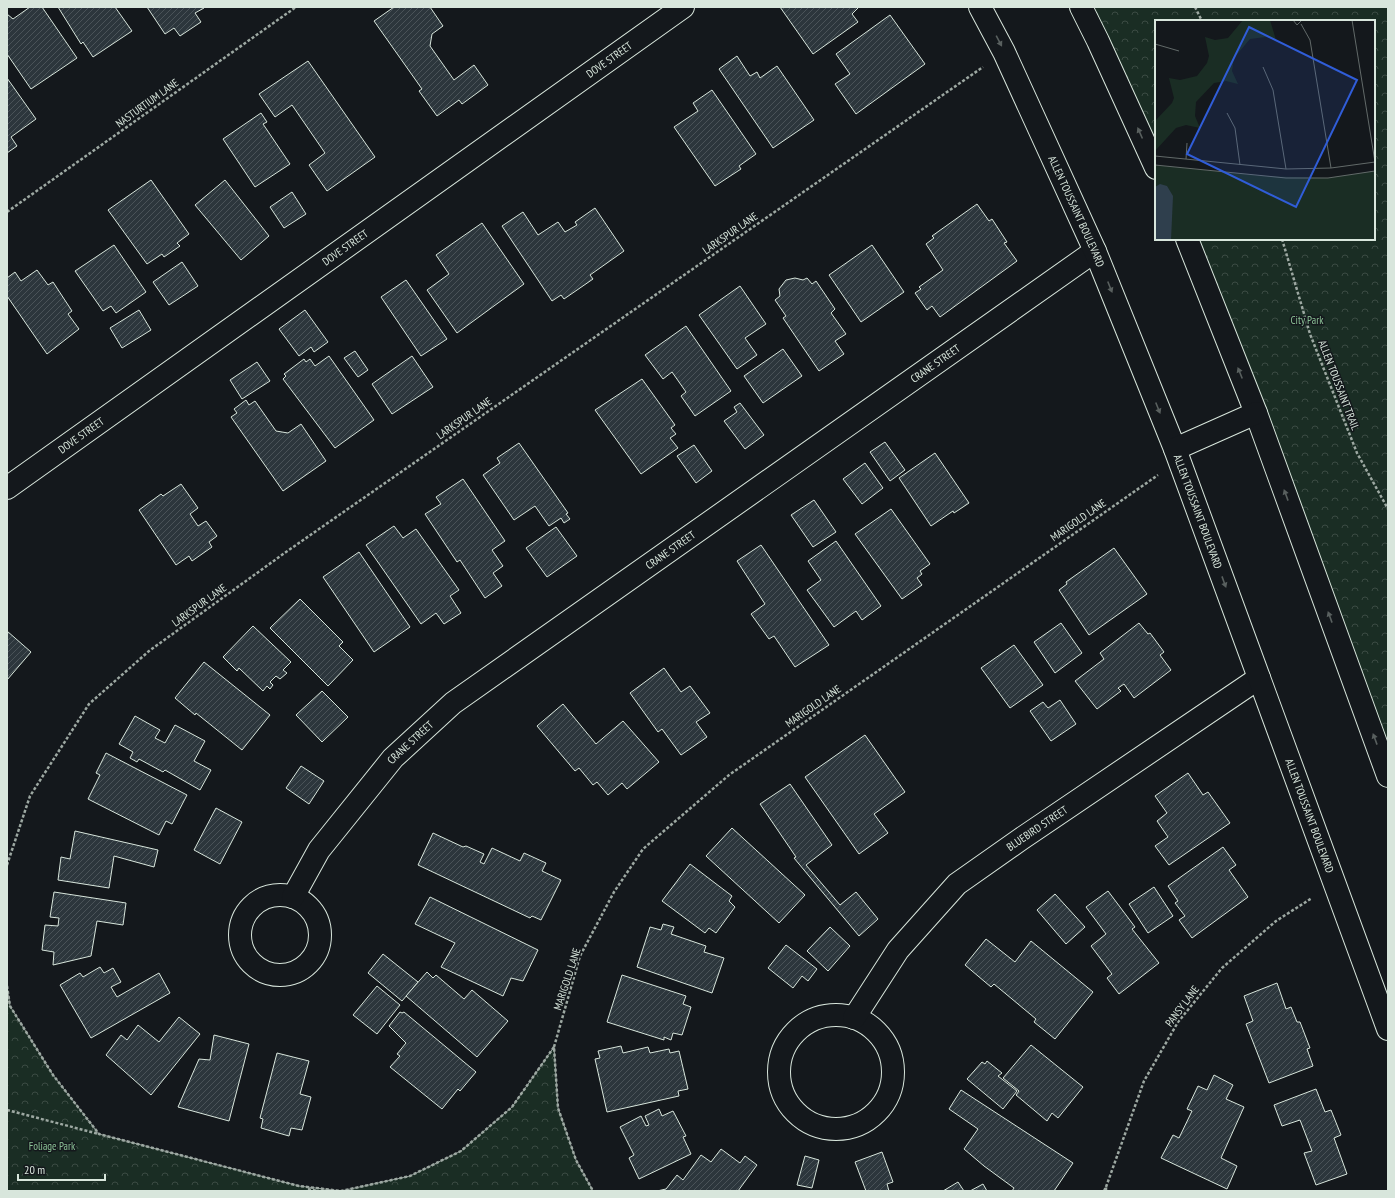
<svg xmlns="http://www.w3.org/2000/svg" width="1395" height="1198" viewBox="0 0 1395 1198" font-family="'PT Sans Narrow',sans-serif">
  <defs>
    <pattern id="forest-crowns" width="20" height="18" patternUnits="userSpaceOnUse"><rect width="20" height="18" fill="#1a2d24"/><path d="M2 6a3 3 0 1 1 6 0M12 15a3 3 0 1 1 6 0" fill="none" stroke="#3b4b43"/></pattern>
    <pattern id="building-hatch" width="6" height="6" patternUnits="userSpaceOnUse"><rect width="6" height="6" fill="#2c363c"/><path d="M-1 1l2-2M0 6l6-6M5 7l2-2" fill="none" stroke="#4a5358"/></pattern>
  </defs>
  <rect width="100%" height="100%" fill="#14181c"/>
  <g fill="url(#forest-crowns)" stroke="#939e99">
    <path d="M1081 7H1388V776L1187 239H1374V21H1156V168Z"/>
    <path d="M7 986 10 1006 53 1075 99 1134 299 1186 341 1191 410 1176 461 1151 512 1107 554 1047 558 1108 576 1160 593 1191H7Z"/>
  </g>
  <g fill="url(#building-hatch)" stroke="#d8e6dc">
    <path d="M30 7H42L77 58 31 89 7 54V14L13 19Z"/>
    <path d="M58 7H115L132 31 93 57 83 42 81 44Z"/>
    <path d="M147 7H203L204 8 195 13 201 22 180 36 174 28 165 34Z"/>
    <path d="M394 7H430L443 26 432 34 430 46 454 80 474 65 488 85 462 104 459 100 437 116 419 91 422 89 374 21Z"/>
    <path d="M780 7H859L852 14 858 22 813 54Z"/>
    <path d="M890 15 925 64 856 114 835 84 850 74 836 54Z"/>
    <path d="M737 56 750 76 757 72 760 78 777 66 814 120 773 148 719 69Z"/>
    <path d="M308 61 375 157 327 191 309 165 325 153 292 105 275 117 259 94Z"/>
    <path d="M7 78 36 119 11 137 17 146 7 153Z"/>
    <path d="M712 90 756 154 739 166 741 169 715 186 674 127 698 111 693 103Z"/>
    <path d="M261 113 267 122 263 124 290 164 255 187 223 139Z"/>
    <path d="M151 180 189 234 177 243 180 246 164 257 162 254 147 264 108 210Z"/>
    <path d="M225 180 269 236 241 260 195 205Z"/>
    <path d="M292 192 306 214 284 228 270 207Z"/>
    <path d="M977 204 989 221 992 219 1007 242 1004 243 1017 261 940 317 932 306 927 310 915 293 921 289 919 287 943 270 926 244 934 238 932 236Z"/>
    <path d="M595 208 624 251 590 275 593 279 564 299 561 295 552 301 502 226 523 212 538 235 558 222 565 232 577 225 575 222Z"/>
    <path d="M482 223 524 284 457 333 427 290 449 274 436 255Z"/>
    <path d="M114 245 146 292 116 313 111 306 103 311 75 271Z"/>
    <path d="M872 245 904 292 861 322 829 275Z"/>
    <path d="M182 262 198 286 169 305 153 282Z"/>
    <path d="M37 270 48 285 53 282 72 311 68 314 79 329 47 354 7 296V278L15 272 21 281Z"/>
    <path d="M795 278 803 280 807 278 812 284 816 281 835 309 831 313 846 334 835 341 844 354 819 371 783 318 786 316 775 300 780 296 779 289 786 280Z"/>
    <path d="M406 280 447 339 421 356 381 297Z"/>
    <path d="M740 286 766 324 745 338 757 355 737 369 699 315Z"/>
    <path d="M139 310 151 330 122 348 110 328Z"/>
    <path d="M305 310 328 342 314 352 311 347 299 356 279 329Z"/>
    <path d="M686 326 731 391 695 416 681 396 686 392 672 372 663 379 645 355Z"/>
    <path d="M783 349 802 376 763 403 744 376Z"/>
    <path d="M355 351 368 370 358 377 344 358Z"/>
    <path d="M329 356 374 420 335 448 283 379 286 376 284 374 304 359 306 362 310 359 315 366Z"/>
    <path d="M412 356 433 387 392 414 372 384Z"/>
    <path d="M257 362 270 381 242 399 230 380Z"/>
    <path d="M642 379 675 425 671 428 676 434 670 438 678 448 641 474 595 410Z"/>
    <path d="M246 400 249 405 255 401 276 431 288 433 301 424 326 461 283 491 231 417 237 413 234 409Z"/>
    <path d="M740 403 764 435 745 449 724 421 737 412 734 407Z"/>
    <path d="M885 442 905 470 890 481 870 452Z"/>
    <path d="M519 443 568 513 566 514 570 519 564 523 561 518 549 526 535 506 514 520 483 475 500 463 497 458Z"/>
    <path d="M694 445 712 471 696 483 677 456Z"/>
    <path d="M935 453 969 503 954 513 953 511 931 526 899 478Z"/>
    <path d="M865 463 883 488 862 504 843 479Z"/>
    <path d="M463 479 505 541 492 550 503 566 493 573 502 586 485 598 460 560 457 562 425 514 441 504 436 497Z"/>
    <path d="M181 484 198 508 190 514 198 526 206 521 217 536 209 542 212 547 192 561 189 556 176 565 139 510 161 494 163 496Z"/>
    <path d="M814 500 836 532 813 547 791 515Z"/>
    <path d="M891 509 930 564 920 571 922 574 917 578 922 585 902 599 855 534Z"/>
    <path d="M394 526 403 538 416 529 459 590 450 596 461 613 444 624 436 613 421 624 366 545Z"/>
    <path d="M556 527 577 556 547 577 526 548Z"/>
    <path d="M836 541 881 606 862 620 856 611 834 627 807 590 821 580 808 561Z"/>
    <path d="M761 545 829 645 795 667 774 636 769 639 751 614 765 604 737 561Z"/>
    <path d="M1114 548 1147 594 1089 635 1059 590 1067 584 1066 582Z"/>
    <path d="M359 552 410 627 374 652 323 577Z"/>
    <path d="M300 599 343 642 339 646 353 660 328 686 270 628Z"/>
    <path d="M1061 623 1082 653 1055 673 1034 642Z"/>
    <path d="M1139 623 1148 634 1150 633 1164 652 1160 655 1171 670 1134 698 1124 684 1118 688 1121 691 1097 709 1075 681 1104 659 1100 653Z"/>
    <path d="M253 626 291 662 283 670 287 673 280 679 276 676 270 682 273 685 270 689 267 686 263 691 239 668 237 671 223 657Z"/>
    <path d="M7 631 31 652 7 680Z"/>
    <path d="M1014 645 1043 685 1010 708 981 668Z"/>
    <path d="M204 662 270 715 242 750 196 713 195 715 175 698Z"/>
    <path d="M664 668 681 692 690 686 710 713 696 722 707 737 681 755 662 729 658 732 630 693Z"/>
    <path d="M322 691 348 717 322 742 296 715Z"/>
    <path d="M1060 700 1076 724 1051 741 1030 711 1043 702 1048 708Z"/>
    <path d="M563 704 596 744 623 721 659 762 627 789 622 783 608 795 597 782 593 785 579 768 575 771 537 726Z"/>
    <path d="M135 716 160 730 155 738 165 743 175 725 205 741 194 761 211 770 200 790 165 770 163 772 139 759 137 762 130 758 133 752 119 744Z"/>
    <path d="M865 735 905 792 874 814 888 833 859 854 805 777Z"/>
    <path d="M106 753 187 795 172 824 166 821 159 835 88 799 100 775 96 773Z"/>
    <path d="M301 766 324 781 309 804 286 788Z"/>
    <path d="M1188 773 1203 795 1208 792 1230 823 1169 865 1155 846 1168 837 1157 821 1167 813 1155 796Z"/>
    <path d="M790 784 832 845 806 865 840 905 856 892 878 919 859 936 794 858 796 857 760 804Z"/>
    <path d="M216 808 242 822 220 864 194 850Z"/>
    <path d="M732 828 805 895 779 923 706 856Z"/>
    <path d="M75 831 158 850 154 867 114 856 109 888 58 880 61 857 70 859Z"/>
    <path d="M433 833 463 847 466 846 484 854 480 862 484 864 492 848 520 861 524 853 546 863 542 871 561 880 541 920 532 916 530 918 418 865Z"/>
    <path d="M1223 847 1236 865 1229 870 1248 897 1192 938 1179 920 1185 916 1175 903 1178 901 1168 886Z"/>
    <path d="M690 864 732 896 729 901 735 907 716 933 709 928 705 933 662 901Z"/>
    <path d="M1154 887 1173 916 1148 933 1129 904Z"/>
    <path d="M1108 891 1135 927 1132 929 1159 963 1119 994 1107 978 1112 974 1091 946 1106 934 1086 907Z"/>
    <path d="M54 892 126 903 123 925 97 921 91 956 53 965 54 952 42 950 45 925 58 926 59 918 50 917Z"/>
    <path d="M1055 894 1085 927 1066 944 1037 910Z"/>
    <path d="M430 897 538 950 523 981 511 978 503 996 441 967 455 943 415 924Z"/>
    <path d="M663 924 674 927 671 934 706 946 704 952 724 958 712 993 637 967 650 927 661 930Z"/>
    <path d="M830 927 850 946 828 971 807 951Z"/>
    <path d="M986 939 1015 962 1031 941 1093 992 1055 1039 1034 1022 1036 1019 994 984 991 987 965 965Z"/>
    <path d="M786 945 817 969 808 981 802 976 793 988 768 968Z"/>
    <path d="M383 954 418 982 402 1001 368 973Z"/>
    <path d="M100 967 104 973 113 968 121 982 111 987 117 997 159 973 170 993 91 1038 60 985 80 973 83 977Z"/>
    <path d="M427 972 433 978 436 975 464 999 472 990 508 1021 477 1057 406 996Z"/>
    <path d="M622 975 686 996 683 1004 691 1007 682 1035 673 1033 671 1040 664 1037V1040L607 1022Z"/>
    <path d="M1277 983 1286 1009 1291 1007 1297 1022H1300L1310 1048 1307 1049 1313 1066 1269 1083 1246 1024 1253 1021 1244 996Z"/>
    <path d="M377 986 400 1005 377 1034 353 1015Z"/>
    <path d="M400 1012 402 1013 404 1012 476 1072 460 1091 458 1089 442 1109 390 1067 400 1056 397 1054 406 1043 389 1026Z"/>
    <path d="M179 1017 200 1034 151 1095 106 1055 121 1035 127 1040 138 1025 159 1042Z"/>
    <path d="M214 1035 249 1044 229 1121 178 1107 199 1059 210 1060Z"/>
    <path d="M1031 1045 1083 1087 1058 1118 1052 1113 1047 1121 1016 1095 1019 1091 1003 1078Z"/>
    <path d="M621 1046 623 1053 648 1047 650 1053 669 1049 670 1053 679 1051 688 1089 678 1091 679 1096 607 1112 595 1059 600 1058 598 1051Z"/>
    <path d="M277 1053 309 1061 300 1094 311 1097 302 1130 291 1128 289 1136 261 1128 263 1119 260 1118Z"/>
    <path d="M987 1061 1002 1073 998 1076 1017 1091 1003 1109 967 1079 982 1062 985 1064Z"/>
    <path d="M1214 1075 1233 1085 1226 1099 1244 1107 1221 1158 1237 1166 1227 1189 1161 1158 1173 1135 1179 1138 1192 1111 1187 1109 1198 1086 1207 1090Z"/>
    <path d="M1316 1089 1325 1112 1331 1110 1341 1135 1334 1138 1347 1174 1316 1185 1304 1153 1312 1151 1300 1120 1282 1126 1274 1105Z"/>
    <path d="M961 1090 1073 1163 1054 1191H1012L1014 1188 984 1166 964 1149 978 1129 949 1109Z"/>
    <path d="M659 1109 662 1116 673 1111 686 1136 683 1137 691 1154 639 1179 629 1158 634 1155 620 1127 641 1116 646 1126 649 1125 645 1116Z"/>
    <path d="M721 1149 740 1163 745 1156 757 1165 738 1191H657L666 1189 677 1175 683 1180 701 1155 711 1162Z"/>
    <path d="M882 1152 893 1182 887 1184 889 1191H866L855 1162Z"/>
    <path d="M805 1156 819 1160 812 1188 797 1185Z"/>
    <path d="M958 1182 964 1191H943Z"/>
    <path d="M983 1184 987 1191H970Z"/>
  </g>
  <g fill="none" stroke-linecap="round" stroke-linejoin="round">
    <defs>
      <g id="minor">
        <path id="s1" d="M7 488 683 7"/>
        <circle cx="280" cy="935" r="40"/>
        <path id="s2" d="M293 897 319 850 393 758 453 703 1095 251"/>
        <circle cx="836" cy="1072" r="57"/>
        <path id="s3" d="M854 1018 898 950 957 884 1021 839 1259 678"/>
      </g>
      <g id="secondary">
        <path id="s4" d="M980 7 1004 52 1095 251 1175 449 1388 1029"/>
        <path d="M1081 7 1098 41 1156 168"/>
        <path d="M1187 239 1256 413 1388 776"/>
        <path d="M1175 449 1256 413"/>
      </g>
    </defs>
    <use href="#minor" stroke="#d8e6dc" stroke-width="24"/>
    <use href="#secondary" stroke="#d8e6dc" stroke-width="24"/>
    <g stroke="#9da8a2" stroke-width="2.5" stroke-dasharray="3 2" stroke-linecap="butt">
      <path d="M1195 7 1202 21"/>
      <path d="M7 212 296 7"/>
      <path d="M1282 239 1310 334 1357 453 1388 509"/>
      <path d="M7 865 30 796 89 704 149 651 286 552 983 67"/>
      <path d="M7 986 10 1006 53 1075 99 1134 299 1186 341 1191 410 1176 461 1151 512 1107 554 1047 558 1108 576 1160 593 1191"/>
      <path d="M554 1047 580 956 614 892 643 849 729 775 1158 475"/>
      <path d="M7 1110 99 1134"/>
      <path d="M1106 1187 1144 1081 1178 1022 1222 968 1276 921 1312 898"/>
      <path d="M308 1189 317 1191"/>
      <path d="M1104 1191 1106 1187V1191"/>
    </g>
    <use href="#minor" stroke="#14181c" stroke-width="22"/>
    <use href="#secondary" stroke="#14181c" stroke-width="22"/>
  </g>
  <defs><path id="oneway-solid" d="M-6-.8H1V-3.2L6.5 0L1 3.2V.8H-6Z"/></defs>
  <g fill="#59605f">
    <use href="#oneway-solid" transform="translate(999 41) rotate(62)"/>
    <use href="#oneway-solid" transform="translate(1140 133) rotate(-114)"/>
    <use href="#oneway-solid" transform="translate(1110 287) rotate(68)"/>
    <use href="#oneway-solid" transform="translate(1240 373) rotate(-112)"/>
    <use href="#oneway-solid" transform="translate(1158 408) rotate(68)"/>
    <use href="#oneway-solid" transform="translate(1286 495) rotate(-110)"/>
    <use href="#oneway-solid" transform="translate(1224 582) rotate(70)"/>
    <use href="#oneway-solid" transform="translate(1330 617) rotate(-110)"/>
    <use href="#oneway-solid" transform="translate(1375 739) rotate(-110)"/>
  </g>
  <g text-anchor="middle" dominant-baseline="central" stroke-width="3" stroke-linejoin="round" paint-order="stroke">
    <g font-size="11" fill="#d8e6dc" stroke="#14181c">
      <text stroke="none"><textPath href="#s1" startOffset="739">DOVE STREET</textPath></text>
      <text transform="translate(147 103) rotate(-36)">NASTURTIUM LANE</text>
      <text stroke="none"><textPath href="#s4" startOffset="226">ALLEN TOUSSAINT BOULEVARD</textPath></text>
      <text transform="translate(730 233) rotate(-35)">LARKSPUR LANE</text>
      <text stroke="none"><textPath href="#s1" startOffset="415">DOVE STREET</textPath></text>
      <text stroke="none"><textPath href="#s2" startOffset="843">CRANE STREET</textPath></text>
      <text transform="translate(1339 385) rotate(69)">ALLEN TOUSSAINT TRAIL</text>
      <text transform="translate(464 418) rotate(-35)">LARKSPUR LANE</text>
      <text stroke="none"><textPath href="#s1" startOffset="91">DOVE STREET</textPath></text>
      <text stroke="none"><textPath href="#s4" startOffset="550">ALLEN TOUSSAINT BOULEVARD</textPath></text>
      <text transform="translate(1078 520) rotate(-35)">MARIGOLD LANE</text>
      <text stroke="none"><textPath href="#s2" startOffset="519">CRANE STREET</textPath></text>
      <text transform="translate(199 605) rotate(-36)">LARKSPUR LANE</text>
      <text transform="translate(813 706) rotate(-35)">MARIGOLD LANE</text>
      <text stroke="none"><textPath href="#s2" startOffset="195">CRANE STREET</textPath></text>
      <text stroke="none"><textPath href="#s4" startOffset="874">ALLEN TOUSSAINT BOULEVARD</textPath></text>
      <text stroke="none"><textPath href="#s3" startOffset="267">BLUEBIRD STREET</textPath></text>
      <text transform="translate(567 979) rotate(-72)">MARIGOLD LANE</text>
      <text transform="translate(1182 1006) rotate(-53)">PANSY LANE</text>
    </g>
    <g font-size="11" fill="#8ac095" stroke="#14181c">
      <text x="1307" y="320">City Park</text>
      <text x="52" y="1146">Foliage Park</text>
    </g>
  </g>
  <g transform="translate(1155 20)">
    <rect width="220" height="220" fill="#14181c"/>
    <path d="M88 0H115L121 20 111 17 95 19 79 38 77 51 83 64 71 61 59 63 41 82 40 96 45 108 31 105 21 108 0 131V101L17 83 19 78 14 58 25 60 42 56 52 43 54 36 50 17 60 20 73 18ZM0 145 108 156 173 158 220 151V220H0Z" fill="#1a2d24"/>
    <path d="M5 164 12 166 18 176 16 220H0V167Z" fill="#2f3f4d"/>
    <path fill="none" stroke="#626a69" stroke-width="1" d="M138 0 142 5 147 0M197 0 220 142M146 4 155 20 176 148M0 24 24 31M108 47 118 70 131 149M72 93 80 108 85 145M0 136 131 149 176 148 220 142M31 139 32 123M0 145 131 158H173L220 151"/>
    <path fill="#305dd8" fill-opacity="0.15" stroke="#305dd8" stroke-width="2" d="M94 7 202 60 141 187 32 134Z"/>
    <rect width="220" height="220" fill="none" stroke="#d8e6dc" stroke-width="2"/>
  </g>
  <rect width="1395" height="1198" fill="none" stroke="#d8e6dc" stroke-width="16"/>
  <path d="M18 1174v6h87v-6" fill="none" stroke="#d8e6dc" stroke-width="2"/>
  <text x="24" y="1174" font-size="12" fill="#d8e6dc" stroke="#14181c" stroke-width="3" paint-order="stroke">20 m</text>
</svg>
